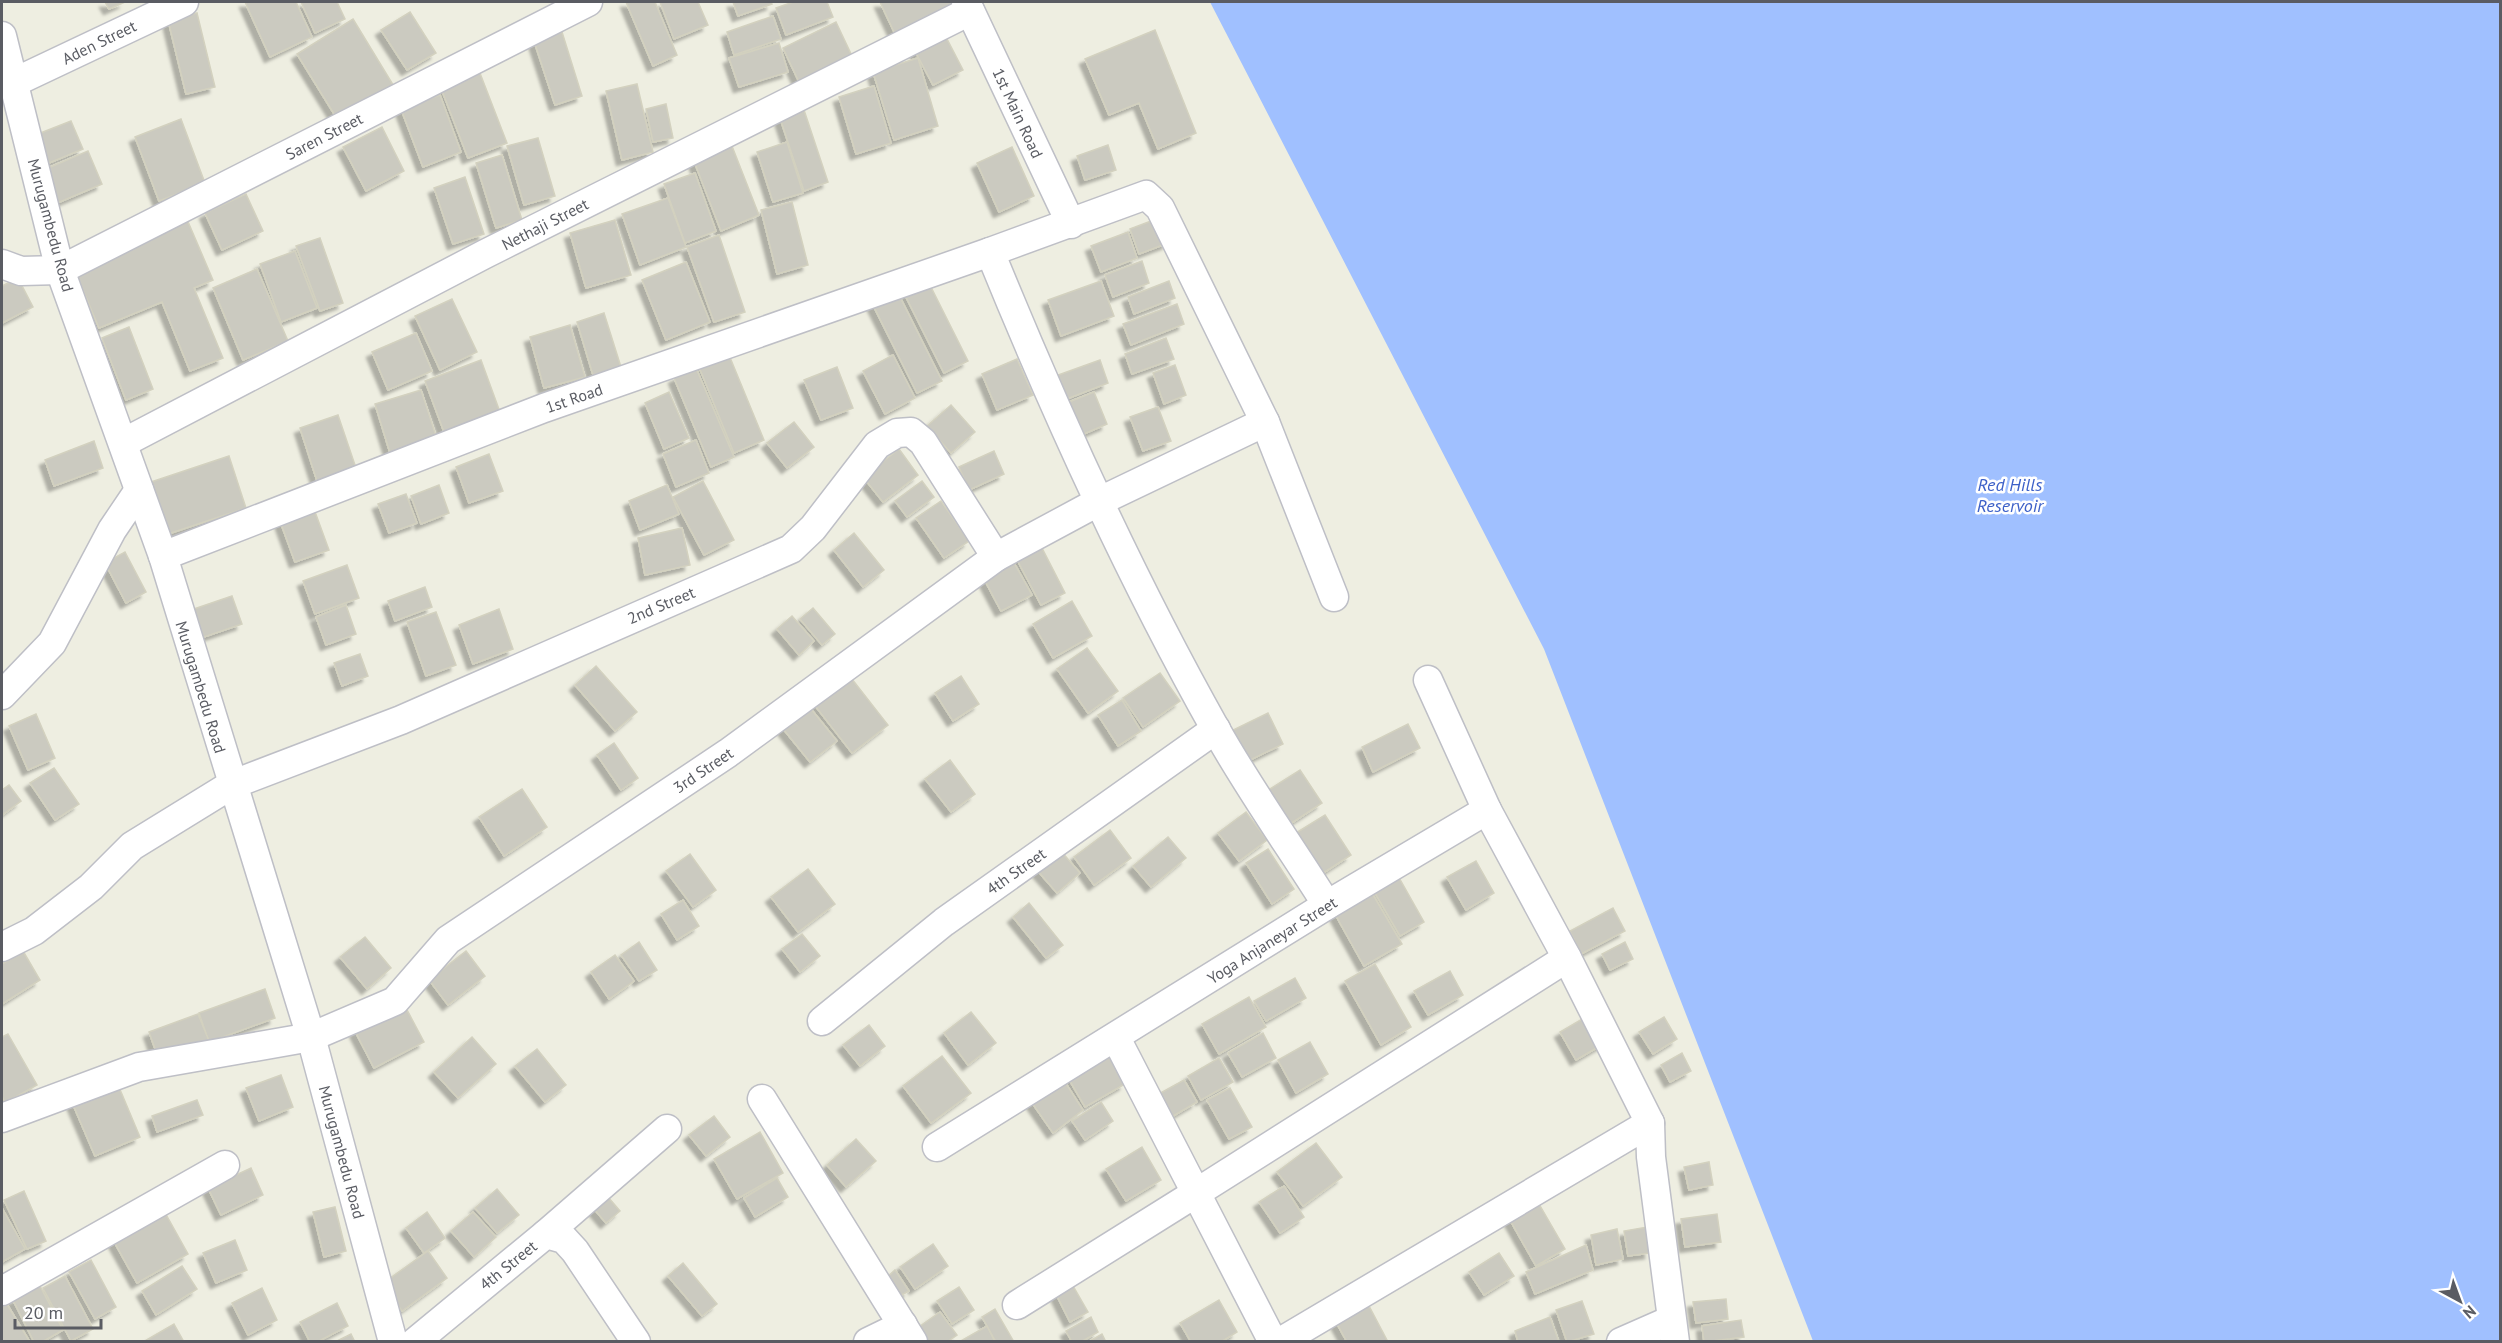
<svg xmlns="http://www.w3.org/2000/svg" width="2502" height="1343" viewBox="0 0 2502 1343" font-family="'PT Sans',sans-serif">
  <defs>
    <filter id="shadow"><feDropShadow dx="-5.5" dy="5.5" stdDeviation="1.5" flood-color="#0004"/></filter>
  </defs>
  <rect width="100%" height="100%" fill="#eeeee1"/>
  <path fill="#a0c0ff" d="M1210 2H2500V1341H1813L1544 649Z"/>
  <g fill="#cbcac0" stroke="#d3d1bf" stroke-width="1.5" filter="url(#shadow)">
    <path d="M105 2H125L109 9Z"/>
    <path d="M245 2H296L312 37 270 57Z"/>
    <path d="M301 2H337L345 19 315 33Z"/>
    <path d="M626 2H655L677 55 653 66Z"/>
    <path d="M660 2H698L708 25 674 39Z"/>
    <path d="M733 2H771L772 4 738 16Z"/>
    <path d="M793 2H827L833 17 786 35 776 8Z"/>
    <path d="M880 2H950L953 7 895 34Z"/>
    <path d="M410 12 436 53 407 70 381 30Z"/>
    <path d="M197 13 215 87 186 94 168 20Z"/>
    <path d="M773 16 781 39 734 55 727 32Z"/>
    <path d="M353 19 395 88 339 122 297 54Z"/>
    <path d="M836 22 852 56 799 82 783 48Z"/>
    <path d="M1155 30 1196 133 1158 149 1139 103 1109 115 1085 59Z"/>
    <path d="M562 32 582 96 555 105 534 41Z"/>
    <path d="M945 35 963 70 933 85 915 51Z"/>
    <path d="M779 43 788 72 739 87 729 58Z"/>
    <path d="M918 58 938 126 894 140 873 72Z"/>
    <path d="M478 68 507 143 468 158 439 83Z"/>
    <path d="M637 84 653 152 622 160 606 91Z"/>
    <path d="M874 86 891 143 856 154 839 97Z"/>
    <path d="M440 95 461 152 423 167 401 109Z"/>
    <path d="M666 104 673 138 653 142 646 109Z"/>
    <path d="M804 110 828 182 804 191 780 118Z"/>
    <path d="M181 119 205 183 159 201 135 137Z"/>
    <path d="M71 121 83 149 49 163 38 134Z"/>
    <path d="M382 127 404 171 366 191 343 147Z"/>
    <path d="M538 138 555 196 524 205 507 146Z"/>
    <path d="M730 141 759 215 721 231 692 156Z"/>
    <path d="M787 142 803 193 773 202 757 152Z"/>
    <path d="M1108 145 1116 170 1085 180 1077 156Z"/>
    <path d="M1012 147 1034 196 999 212 977 163Z"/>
    <path d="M88 151 102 184 55 204 41 171Z"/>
    <path d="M502 155 522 220 496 228 476 163Z"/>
    <path d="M695 173 716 231 685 243 664 184Z"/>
    <path d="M465 177 484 234 453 244 434 188Z"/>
    <path d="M246 194 263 231 222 250 205 213Z"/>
    <path d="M668 198 686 247 640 265 622 214Z"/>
    <path d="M792 202 808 265 777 274 761 210Z"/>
    <path d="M186 217 213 280 194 288 223 358 190 371 162 302 99 328 76 273Z"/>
    <path d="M1159 218 1168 243 1139 254 1130 229Z"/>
    <path d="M615 220 631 275 586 288 570 233Z"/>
    <path d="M1128 232 1137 258 1101 272 1091 246Z"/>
    <path d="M719 235 745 312 714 322 687 247Z"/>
    <path d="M320 238 343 303 320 311 296 246Z"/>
    <path d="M295 251 317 308 281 322 260 264Z"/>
    <path d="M1142 261 1149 283 1113 297 1105 275Z"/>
    <path d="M686 262 710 322 666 340 642 280Z"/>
    <path d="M257 269 288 341 243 360 213 288Z"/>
    <path d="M925 275 968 361 944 373 901 287Z"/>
    <path d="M18 278 33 307 2 323V286Z"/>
    <path d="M1101 281 1114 316 1061 336 1048 300Z"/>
    <path d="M1169 281 1175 298 1134 314 1128 297Z"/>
    <path d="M896 289 942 381 917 393 871 301Z"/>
    <path d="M452 299 477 352 440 370 415 316Z"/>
    <path d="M1177 304 1184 324 1131 345 1123 324Z"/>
    <path d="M604 313 621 367 593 375 577 322Z"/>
    <path d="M570 325 585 377 544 388 530 337Z"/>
    <path d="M129 327 153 389 126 400 102 338Z"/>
    <path d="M416 333 432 371 388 390 372 352Z"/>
    <path d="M1166 338 1174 359 1132 374 1125 354Z"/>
    <path d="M729 355 764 440 734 453 699 367Z"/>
    <path d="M893 355 915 398 885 414 863 371Z"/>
    <path d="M1017 359 1033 395 997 410 982 374Z"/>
    <path d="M481 360 500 412 444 432 425 381Z"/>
    <path d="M1100 360 1108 383 1059 402 1050 378Z"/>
    <path d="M1175 365 1186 395 1164 404 1153 373Z"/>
    <path d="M837 367 853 408 821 420 804 380Z"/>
    <path d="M696 368 734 457 711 467 674 378Z"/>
    <path d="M421 390 437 439 390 453 375 404Z"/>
    <path d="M669 392 689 438 664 449 645 403Z"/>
    <path d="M1094 392 1107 424 1072 439 1059 406Z"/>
    <path d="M951 405 975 432 951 453 927 426Z"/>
    <path d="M1158 407 1171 441 1143 451 1130 417Z"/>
    <path d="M338 415 356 468 317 481 300 428Z"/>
    <path d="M794 422 814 447 787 468 767 443Z"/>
    <path d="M696 440 709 473 676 487 663 454Z"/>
    <path d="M94 441 103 468 54 486 45 460Z"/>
    <path d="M899 449 918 475 883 502 863 477Z"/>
    <path d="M994 451 1004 474 969 490 959 467Z"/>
    <path d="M489 454 503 491 469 503 456 467Z"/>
    <path d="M229 456 246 508 165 535 148 483Z"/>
    <path d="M703 481 734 540 704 555 673 497Z"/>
    <path d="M922 481 934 497 907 517 895 501Z"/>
    <path d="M439 485 449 513 421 524 411 496Z"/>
    <path d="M667 485 679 514 640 530 629 501Z"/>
    <path d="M406 494 417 523 389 533 378 504Z"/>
    <path d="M941 501 969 541 944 558 916 518Z"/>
    <path d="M314 509 329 550 295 562 280 521Z"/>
    <path d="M682 528 690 565 645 575 638 538Z"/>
    <path d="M854 533 884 570 863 587 834 550Z"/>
    <path d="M1040 544 1065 593 1041 605 1015 556Z"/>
    <path d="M125 552 146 592 126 603 105 563Z"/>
    <path d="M1013 561 1032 595 1001 611 983 577Z"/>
    <path d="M347 565 359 598 315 614 303 581Z"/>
    <path d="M425 587 432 607 395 621 388 601Z"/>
    <path d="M232 596 242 624 198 639 188 611Z"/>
    <path d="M1072 601 1092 636 1053 658 1033 624Z"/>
    <path d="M346 605 356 634 326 645 316 617Z"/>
    <path d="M813 608 835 634 822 645 800 619Z"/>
    <path d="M499 609 513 649 473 664 459 625Z"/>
    <path d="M436 612 456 665 426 676 407 622Z"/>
    <path d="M792 616 814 641 799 655 777 629Z"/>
    <path d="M1087 648 1118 691 1088 713 1057 669Z"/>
    <path d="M360 654 368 676 342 686 334 663Z"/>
    <path d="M596 666 637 712 615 731 575 685Z"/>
    <path d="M1160 673 1180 701 1143 727 1123 698Z"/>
    <path d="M848 674 888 725 852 753 812 702Z"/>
    <path d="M961 676 979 704 953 721 935 693Z"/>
    <path d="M1122 700 1141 731 1118 746 1098 715Z"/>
    <path d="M807 704 837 741 810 762 780 725Z"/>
    <path d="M1268 713 1283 744 1244 763 1229 732Z"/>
    <path d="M36 714 55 758 28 770 9 726Z"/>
    <path d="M1408 724 1420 748 1373 772 1362 747Z"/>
    <path d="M614 743 638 778 621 790 597 755Z"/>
    <path d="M950 760 975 794 951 812 925 779Z"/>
    <path d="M54 768 79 804 55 820 30 783Z"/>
    <path d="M1300 770 1322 803 1284 828 1262 794Z"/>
    <path d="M9 785 21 801 2 815V790Z"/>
    <path d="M522 789 547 827 504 856 479 817Z"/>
    <path d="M1246 812 1267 840 1239 861 1218 833Z"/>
    <path d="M1325 815 1351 855 1317 877 1291 836Z"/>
    <path d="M1110 830 1131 858 1094 885 1074 857Z"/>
    <path d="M1168 837 1186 858 1151 887 1133 866Z"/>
    <path d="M1268 849 1294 889 1272 904 1246 863Z"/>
    <path d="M1060 850 1080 873 1057 893 1036 869Z"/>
    <path d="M690 854 716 890 693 907 666 871Z"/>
    <path d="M1476 861 1494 893 1466 910 1447 877Z"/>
    <path d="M808 869 835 904 798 932 771 897Z"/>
    <path d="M1397 874 1424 922 1400 936 1372 888Z"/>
    <path d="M1372 893 1402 944 1364 966 1335 914Z"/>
    <path d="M683 900 699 926 677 940 661 914Z"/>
    <path d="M1029 903 1063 945 1046 958 1013 917Z"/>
    <path d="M1613 908 1625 931 1581 954 1570 931Z"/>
    <path d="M802 934 820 956 800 972 782 949Z"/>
    <path d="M365 937 391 968 367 989 340 957Z"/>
    <path d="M639 942 657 970 639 981 621 955Z"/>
    <path d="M1625 942 1633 959 1610 970 1602 954Z"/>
    <path d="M23 951 40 980 2 1004V964Z"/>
    <path d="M466 951 485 976 448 1005 429 980Z"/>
    <path d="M615 955 634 981 609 999 591 972Z"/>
    <path d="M1375 964 1411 1027 1381 1045 1345 981Z"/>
    <path d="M1450 971 1463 995 1428 1015 1414 991Z"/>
    <path d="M1295 978 1306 998 1266 1021 1254 1001Z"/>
    <path d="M265 989 275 1018 209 1042 199 1013Z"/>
    <path d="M1249 997 1266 1027 1219 1054 1202 1024Z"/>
    <path d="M405 1006 424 1042 374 1068 355 1031Z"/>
    <path d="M971 1012 996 1043 968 1065 944 1033Z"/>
    <path d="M198 1014 209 1041 159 1060 149 1032Z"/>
    <path d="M1589 1015 1605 1043 1576 1060 1560 1032Z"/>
    <path d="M1664 1017 1677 1039 1653 1054 1639 1032Z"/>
    <path d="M869 1025 885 1046 860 1066 843 1045Z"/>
    <path d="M1263 1033 1276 1058 1242 1077 1228 1053Z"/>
    <path d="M8 1034 37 1085 5 1103 2 1096V1037Z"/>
    <path d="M472 1037 496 1064 458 1098 434 1072Z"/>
    <path d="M1310 1042 1328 1074 1296 1093 1278 1060Z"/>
    <path d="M537 1049 566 1085 545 1102 515 1066Z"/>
    <path d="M1108 1053 1125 1084 1085 1107 1067 1076Z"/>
    <path d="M1682 1053 1691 1071 1670 1082 1661 1065Z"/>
    <path d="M942 1056 971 1093 931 1123 903 1086Z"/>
    <path d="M1219 1058 1233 1082 1201 1100 1188 1076Z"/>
    <path d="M281 1075 293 1107 259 1121 246 1088Z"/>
    <path d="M1063 1079 1083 1110 1053 1133 1030 1100Z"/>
    <path d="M116 1080 140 1137 95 1156 71 1100Z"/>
    <path d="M1184 1080 1197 1102 1168 1119 1155 1096Z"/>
    <path d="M1230 1088 1252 1127 1229 1139 1207 1100Z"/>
    <path d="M197 1100 203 1115 157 1132 152 1116Z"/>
    <path d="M1101 1102 1113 1121 1085 1140 1072 1121Z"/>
    <path d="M714 1116 730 1137 706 1156 689 1135Z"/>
    <path d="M760 1132 783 1173 737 1199 714 1159Z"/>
    <path d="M856 1139 876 1161 846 1187 827 1165Z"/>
    <path d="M1316 1143 1342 1177 1303 1206 1277 1172Z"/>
    <path d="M1142 1147 1161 1180 1126 1201 1106 1169Z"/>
    <path d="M1709 1162 1713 1185 1689 1190 1684 1167Z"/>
    <path d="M251 1168 263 1195 221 1215 208 1188Z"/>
    <path d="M777 1178 788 1197 755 1217 744 1198Z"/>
    <path d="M1284 1186 1304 1217 1280 1233 1259 1202Z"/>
    <path d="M497 1189 519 1215 497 1233 475 1208Z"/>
    <path d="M602 1190 620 1211 606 1223 588 1202Z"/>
    <path d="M24 1191 46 1241 27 1249 4 1200Z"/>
    <path d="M1535 1197 1565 1249 1536 1266 1506 1213Z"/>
    <path d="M335 1207 346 1251 324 1257 313 1212Z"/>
    <path d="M2 1208 25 1249 2 1262Z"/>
    <path d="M163 1209 188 1254 137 1283 112 1238Z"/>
    <path d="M427 1212 445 1238 424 1253 406 1228Z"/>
    <path d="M473 1212 496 1237 474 1257 451 1231Z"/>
    <path d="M1717 1214 1721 1242 1685 1247 1681 1219Z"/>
    <path d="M1647 1227 1650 1253 1628 1256 1624 1231Z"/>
    <path d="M1617 1229 1623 1259 1596 1265 1591 1235Z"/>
    <path d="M235 1240 247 1270 216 1283 203 1253Z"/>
    <path d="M933 1244 948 1266 915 1289 900 1267Z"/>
    <path d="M1586 1245 1593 1270 1535 1294 1526 1272Z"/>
    <path d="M428 1251 447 1278 402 1311 382 1284Z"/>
    <path d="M1499 1253 1514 1276 1484 1295 1469 1272Z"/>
    <path d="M91 1260 116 1307 95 1319 69 1272Z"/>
    <path d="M683 1263 717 1304 702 1316 668 1276Z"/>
    <path d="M182 1266 197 1289 156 1315 142 1291Z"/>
    <path d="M895 1270 909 1291 894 1299 883 1281Z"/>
    <path d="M65 1276 93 1329 71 1341 43 1288Z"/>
    <path d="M1072 1284 1088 1312 1070 1322 1055 1292Z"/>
    <path d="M40 1286 63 1330 42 1342H34L13 1300Z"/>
    <path d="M959 1287 974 1310 952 1324 937 1301Z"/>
    <path d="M262 1288 277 1320 248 1335 232 1303Z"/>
    <path d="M1726 1299 1728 1319 1696 1323 1693 1302Z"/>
    <path d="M1219 1300 1237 1332 1221 1342H1191L1180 1323Z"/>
    <path d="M5 1301 30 1342H2V1304Z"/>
    <path d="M1582 1301 1594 1334 1567 1342 1556 1310Z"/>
    <path d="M337 1303 348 1326 317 1342H310L300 1322Z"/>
    <path d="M1368 1304 1388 1342H1347L1336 1322Z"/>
    <path d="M995 1309 1014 1342H996L982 1317Z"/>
    <path d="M940 1312 957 1335 947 1342H924L916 1329Z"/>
    <path d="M1091 1317 1098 1332 1081 1342H1072L1066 1331Z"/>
    <path d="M1550 1317 1559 1342H1518L1515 1331Z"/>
    <path d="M1741 1320 1744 1337 1704 1342 1702 1326Z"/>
    <path d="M174 1324 184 1342H143Z"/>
    <path d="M987 1326 995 1342H959Z"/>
    <path d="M351 1334 355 1342H335Z"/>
    <path d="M1102 1334 1106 1342H1088Z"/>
  </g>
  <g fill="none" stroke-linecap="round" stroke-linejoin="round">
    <defs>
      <g id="minor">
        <path d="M966 2 1071 224"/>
        <path d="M2 36 60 270 163 556 311 1037 393 1342"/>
        <path d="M15 82 184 2"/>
        <path d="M2 264 21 271 60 270 588 2"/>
        <path d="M1265 422 1334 597"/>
        <path d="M123 443 485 254 970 11"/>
        <path d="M163 556 544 408 990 252"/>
        <path d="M2 695 52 643 112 530 139 490"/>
        <path d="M1487 810 1567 958 1650 1123"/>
        <path d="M2 947 34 931 91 887 132 846 231 785 401 720 791 549 813 528 877 445 897 433 911 432 923 442 996 557"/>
        <path d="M822 1021 944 922 1216 729"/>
        <path d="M1116 1038 1196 1193 1567 958"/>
        <path d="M762 1099 913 1342"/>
        <path d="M2 1118 139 1067 311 1037 395 1001 448 940 728 753 996 557 1098 502 1265 422 1160 208 1146 195 990 252C1056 414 1129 575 1215 728 1249 789 1290 846 1327 905"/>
        <path d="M937 1147 1327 905 1487 810 1428 680"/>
        <path d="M546 1234 667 1129"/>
        <path d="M2 1291 225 1165"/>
        <path d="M1017 1305 1196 1193 1273 1342"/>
        <path d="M415 1342 546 1234 564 1239 575 1251 636 1342"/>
        <path d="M868 1342 903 1325"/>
        <path d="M1280 1342 1650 1123 1651 1157 1675 1342"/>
        <path d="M1621 1342 1671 1320"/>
      </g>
    </defs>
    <use href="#minor" stroke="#bebfc6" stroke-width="31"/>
    <use href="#minor" stroke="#fff" stroke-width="28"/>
  </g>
  <g text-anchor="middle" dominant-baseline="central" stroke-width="5" stroke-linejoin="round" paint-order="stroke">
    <g font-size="16" fill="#5a5c63" stroke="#fff">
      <text transform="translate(99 42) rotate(-26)">Aden Street</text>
      <text transform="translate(1018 113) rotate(65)">1st Main Road</text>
      <text transform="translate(324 136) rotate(-27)">Saren Street</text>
      <text transform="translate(545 224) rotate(-27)">Nethaji Street</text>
      <text transform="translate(51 225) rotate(75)">Murugambedu Road</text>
      <text transform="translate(574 398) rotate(-19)">1st Road</text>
      <text transform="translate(661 605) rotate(-23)">2nd Street</text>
      <text transform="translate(201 687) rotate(73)">Murugambedu Road</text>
      <text transform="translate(703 770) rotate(-34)">3rd Street</text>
      <text transform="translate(1016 871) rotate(-35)">4th Street</text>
      <text transform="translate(1272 940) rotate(-32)">Yoga Anjaneyar Street</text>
      <text transform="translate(342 1152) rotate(75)">Murugambedu Road</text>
      <text transform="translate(508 1265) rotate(-39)">4th Street</text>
    </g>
    <g font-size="18" font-style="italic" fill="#3d61c8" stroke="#fff">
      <text x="2010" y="484">Red Hills<tspan x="2010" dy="21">Reservoir</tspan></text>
    </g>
  </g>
  <rect width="2502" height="1343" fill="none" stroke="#5a5c63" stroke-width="6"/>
  <g transform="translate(2460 1301) rotate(139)" stroke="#ffffff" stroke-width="4.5" paint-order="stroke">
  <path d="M0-4.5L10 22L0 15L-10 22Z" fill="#5a5c63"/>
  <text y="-9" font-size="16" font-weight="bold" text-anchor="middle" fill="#5a5c63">N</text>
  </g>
  <path d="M15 1319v9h86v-9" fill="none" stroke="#5a5c63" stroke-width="3"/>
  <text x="24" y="1319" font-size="18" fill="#5a5c63" stroke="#ffffff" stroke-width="4.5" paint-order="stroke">20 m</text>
</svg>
